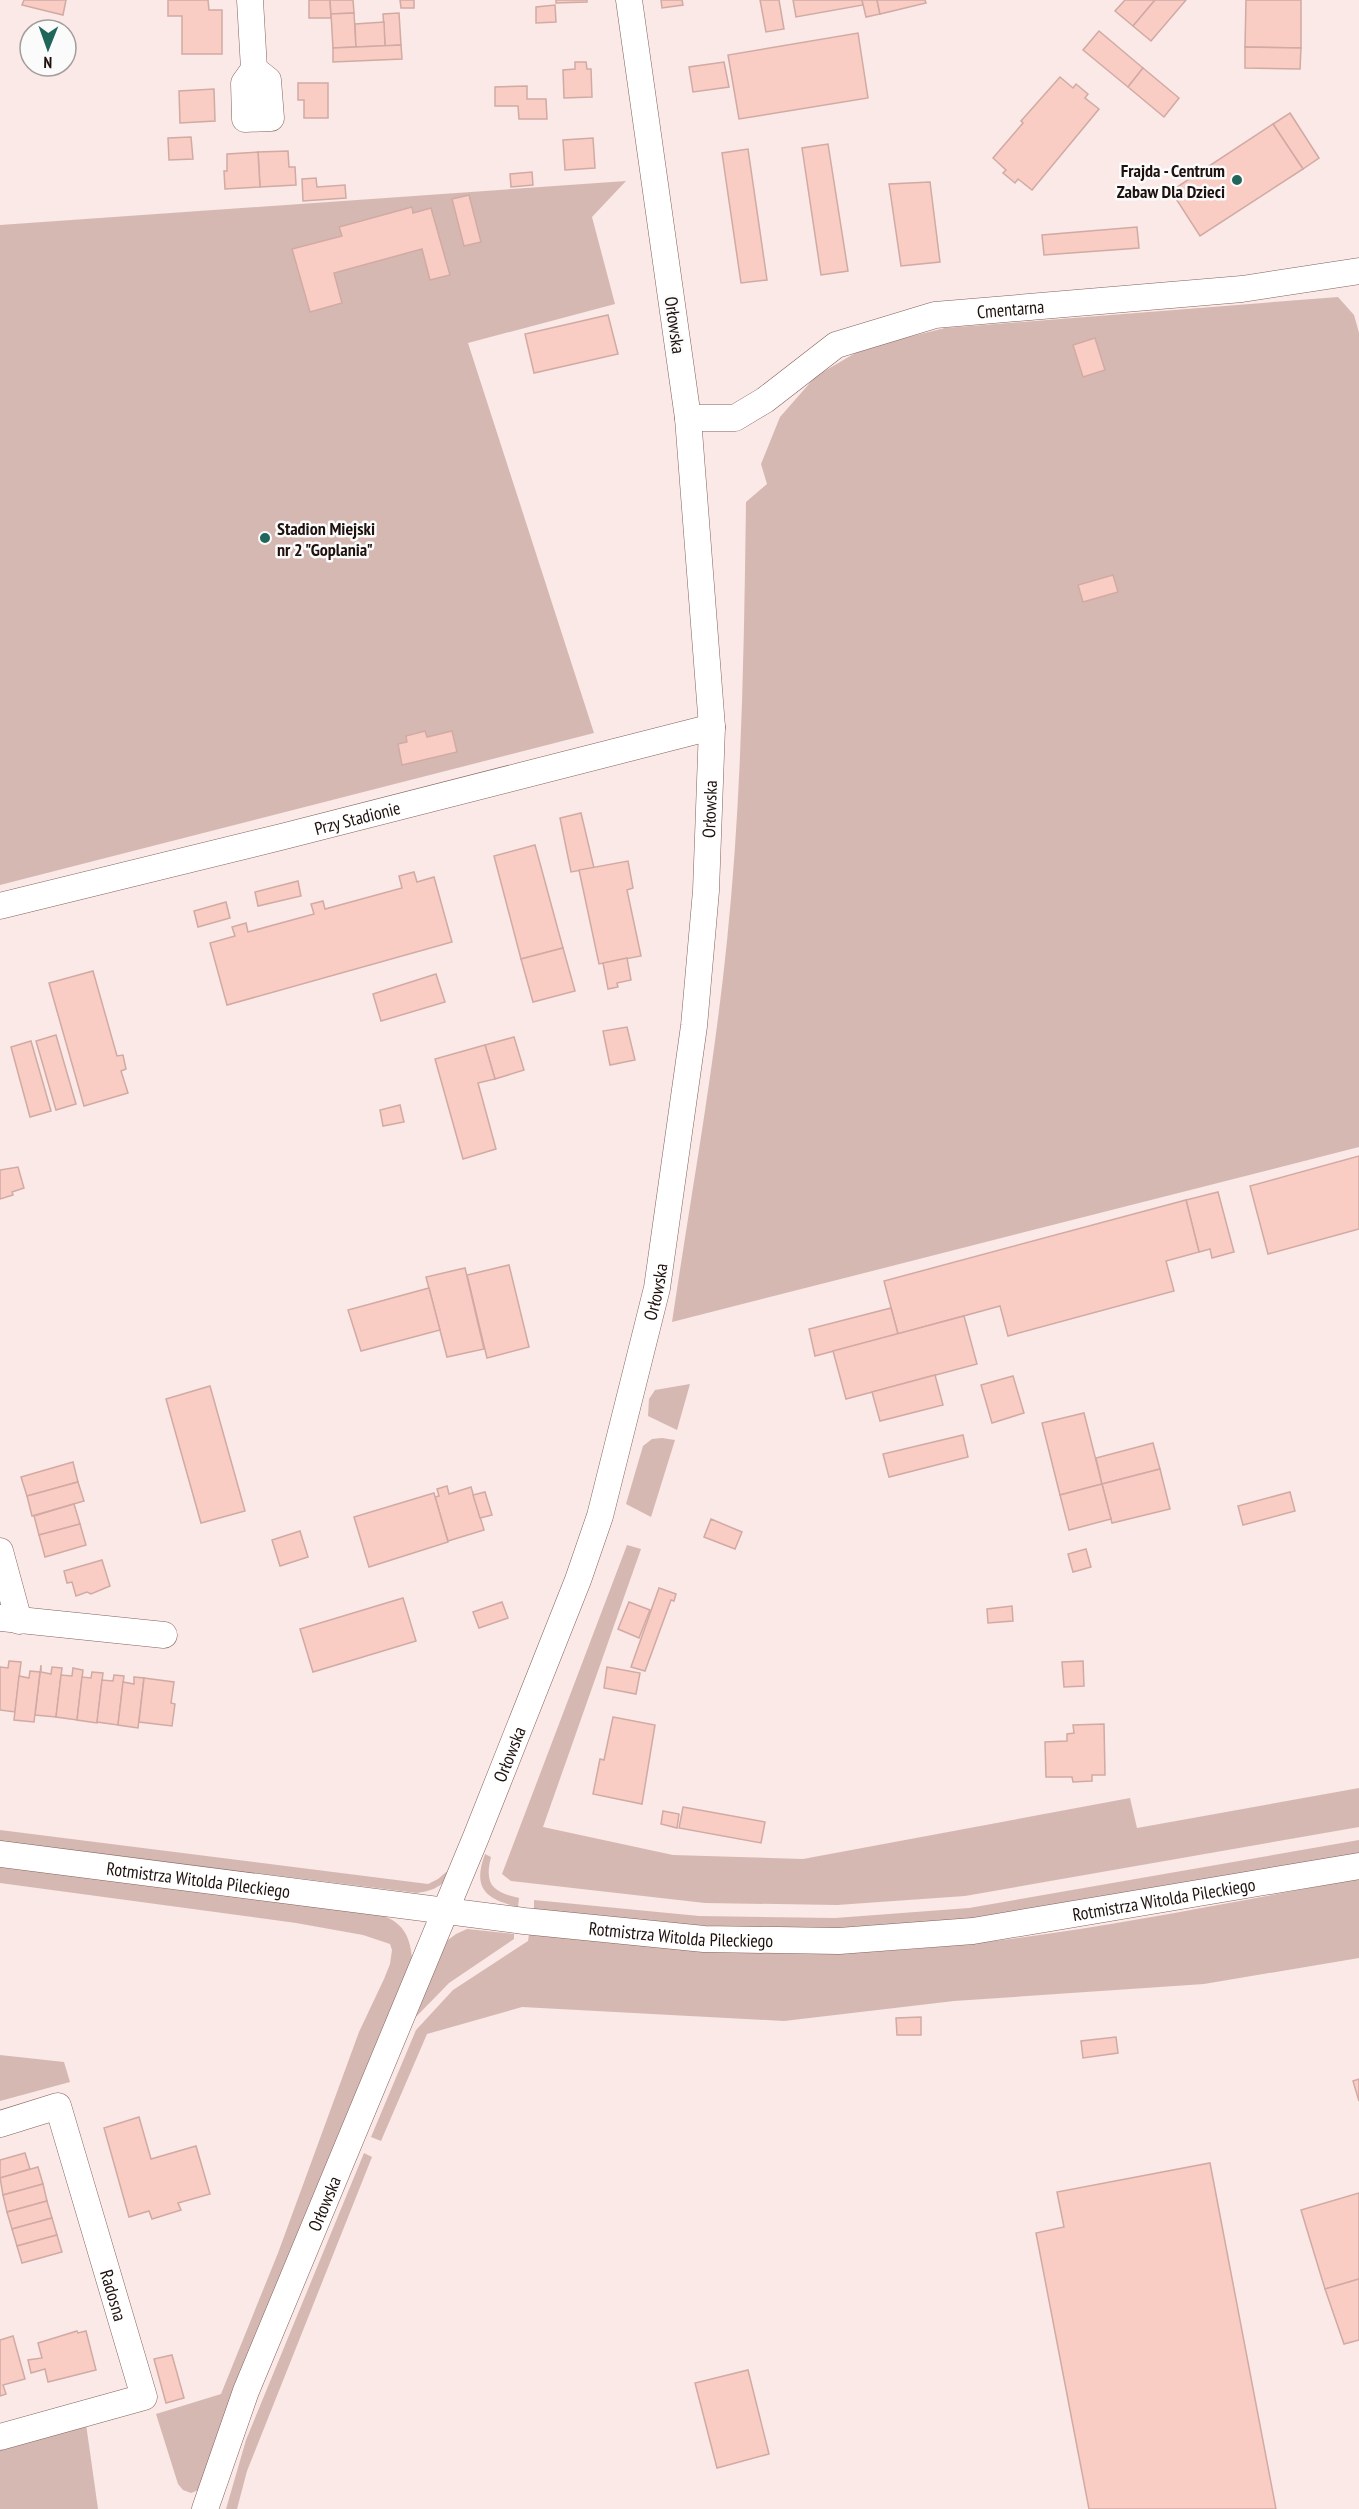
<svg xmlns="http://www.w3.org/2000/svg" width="1359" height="2509" viewBox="0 0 1359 2509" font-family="'PT Sans Narrow',sans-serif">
  <rect width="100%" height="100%" fill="#fae9e6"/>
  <g fill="#d6b8b3">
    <path d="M626 181 592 217 615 304 468 343 594 733 0 885V225Z"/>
    <path d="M1338 297 1354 315 1359 333V1147L672 1322C691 1195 714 1069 727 941 742 795 744 649 746 502L767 484 761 464 780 417 816 376 864 348 945 328Z"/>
    <path d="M690 1384 677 1430 648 1416 649 1399 655 1390Z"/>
    <path d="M662 1438 675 1440 651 1517 626 1504 643 1446 652 1439Z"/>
    <path d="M627 1545 641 1549 543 1827 673 1855 803 1859 1130 1798 1137 1828 1359 1788V1827L965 1896 837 1905 705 1903 511 1881 502 1874Z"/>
    <path d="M0 1830 428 1884 438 1879 452 1867C448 1884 434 1891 417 1893L0 1841Z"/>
    <path d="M1359 1840V1853L972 1920 838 1930 701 1929 534 1910V1900L699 1916 835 1918 969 1908Z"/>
    <path d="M485 1854 491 1857C484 1885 493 1892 519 1898L518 1907C486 1899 472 1889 485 1854Z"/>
    <path d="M0 1867 378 1914C402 1921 410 1935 412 1958L343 2124 201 2489 191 2493 183 2490 178 2484 156 2414 221 2394 278 2253 359 2032 384 1979 390 1964 392 1950 390 1944 363 1935 296 1923 0 1883Z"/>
    <path d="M1359 1879V1958L1204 1984 954 2001 784 2021 522 2007 427 2034 381 2141 371 2137 416 2030 453 1990 528 1941 529 1934C647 1948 764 1958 883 1951 1043 1942 1201 1907 1359 1879Z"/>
    <path d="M467 1929 514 1934V1939L449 1983 410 2023 444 1943 456 1934Z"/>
    <path d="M0 2055 64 2062 70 2082 0 2101Z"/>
    <path d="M364 2153 372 2157 247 2471 237 2509H226L246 2440Z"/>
    <path d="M86 2424 98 2509H0V2450Z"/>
  </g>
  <g fill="#f9ccc4" stroke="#d1aaa4" stroke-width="1.5">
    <path d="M24 0H66L63 15 22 5Z"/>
    <path d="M168 0H208L209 10H222V54H182V16H168Z"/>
    <path d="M309 0H330L331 18H309Z"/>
    <path d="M330 0H353L354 13 331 14Z"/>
    <path d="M400 0H414V8H401Z"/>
    <path d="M556 0H587V2L556 3Z"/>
    <path d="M661 0H682L683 5 662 8Z"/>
    <path d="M760 0H779L784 29 766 32Z"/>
    <path d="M793 0H862L863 5 796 17Z"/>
    <path d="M862 0H877L880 14 866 17Z"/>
    <path d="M877 0H925L926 3 880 14Z"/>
    <path d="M1125 0H1155L1133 26 1115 11Z"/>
    <path d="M1155 0H1186L1151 41 1133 26Z"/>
    <path d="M1246 0H1301V48L1245 47Z"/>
    <path d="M555 5 556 22 536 23V7Z"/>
    <path d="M354 13 356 47 333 48 331 14Z"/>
    <path d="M399 13 401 45 385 46 383 14Z"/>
    <path d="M384 22 385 46 356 47 355 24Z"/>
    <path d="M1099 31 1143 68 1128 87 1083 50Z"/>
    <path d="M858 33 868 98 739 119 728 55Z"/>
    <path d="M401 45 402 59 333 62V48Z"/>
    <path d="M1245 47 1301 48 1300 69 1245 68Z"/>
    <path d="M575 62H586L587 69H591L592 97 564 98 563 70 575 69Z"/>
    <path d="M724 62 729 87 693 92 689 67Z"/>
    <path d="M1143 68 1179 98 1164 117 1128 87Z"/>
    <path d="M1060 77 1073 88 1076 84 1088 94 1085 98 1099 109 1032 190 1018 179 1015 183 1003 173 1006 170 993 158 1023 123 1021 121Z"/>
    <path d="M298 83H328V118H304V100H298Z"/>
    <path d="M527 86V99H546L547 119H519L518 106H495V87Z"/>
    <path d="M214 89 215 121 180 123 179 91Z"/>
    <path d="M1290 113 1319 158 1303 169 1273 124Z"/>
    <path d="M1273 124 1303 169 1200 236 1171 191Z"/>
    <path d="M191 137 193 159 169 160 168 138Z"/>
    <path d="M593 138 595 168 565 170 563 140Z"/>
    <path d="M828 144 848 271 821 275 802 148Z"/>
    <path d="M748 149 767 280 741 283 722 153Z"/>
    <path d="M288 151 289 167H295L296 185 260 187 258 152Z"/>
    <path d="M258 152 260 187 225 189 224 171H227V154Z"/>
    <path d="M532 172 533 185 511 187 510 174Z"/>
    <path d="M316 178 317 187 345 185 346 198 303 201 302 179Z"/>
    <path d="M930 182 940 262 901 266 889 184Z"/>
    <path d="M469 195 481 242 464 246 452 199Z"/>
    <path d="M412 207 413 213 431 208 450 275 430 280 422 249 334 273 342 303 310 312 292 249 342 236 339 227Z"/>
    <path d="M1137 227 1139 248 1044 255 1042 235Z"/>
    <path d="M608 315 618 354 534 373 525 334Z"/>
    <path d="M1095 338 1105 370 1083 377 1073 345Z"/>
    <path d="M1113 575 1118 592 1083 602 1078 585Z"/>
    <path d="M425 731 427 737 452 731 457 752 402 765 398 744 407 742 406 736Z"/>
    <path d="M581 813 594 868 571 872 560 818Z"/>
    <path d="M535 845 563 948 521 959 494 856Z"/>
    <path d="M628 861 633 888 627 890 641 956 599 964 579 870Z"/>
    <path d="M414 872 417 882 434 877 452 942 227 1005 210 943 235 936 232 927 246 923 248 932 314 914 311 904 323 901 325 909 402 888 399 876Z"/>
    <path d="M298 881 301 896 258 906 255 892Z"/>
    <path d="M226 902 230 918 198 927 194 911Z"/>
    <path d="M563 948 575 991 533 1002 521 959Z"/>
    <path d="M627 958 631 980 617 983 618 987 608 989 603 963Z"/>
    <path d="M93 971 117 1056 123 1055 126 1069 121 1071 128 1093 84 1106 49 983Z"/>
    <path d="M436 974 445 1002 381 1021 373 994Z"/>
    <path d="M627 1027 635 1060 610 1065 603 1031Z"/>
    <path d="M56 1035 76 1104 56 1110 36 1041Z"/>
    <path d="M514 1037 524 1070 495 1079 485 1045Z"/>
    <path d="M31 1041 51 1111 30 1117 11 1047Z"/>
    <path d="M485 1045 495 1079 478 1083 496 1149 463 1159 435 1059Z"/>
    <path d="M400 1105 404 1122 383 1126 380 1110Z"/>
    <path d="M1359 1156V1229L1268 1254 1250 1186Z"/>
    <path d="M18 1167 24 1188 12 1192 13 1195 0 1199V1170Z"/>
    <path d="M1218 1192 1234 1252 1212 1258 1210 1249 1199 1252 1186 1200Z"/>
    <path d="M1186 1200 1199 1252 1166 1261 1174 1291 1008 1336 1000 1306 898 1334 884 1281Z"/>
    <path d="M509 1265 529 1347 487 1358 467 1275Z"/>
    <path d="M465 1268 484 1349 447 1357 426 1277Z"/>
    <path d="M429 1288 440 1330 361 1351 348 1310Z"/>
    <path d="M891 1308 898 1334 815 1356 809 1329Z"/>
    <path d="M964 1316 977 1364 846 1399 833 1351Z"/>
    <path d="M935 1375 943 1405 880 1421 872 1392Z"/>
    <path d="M1013 1376 1024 1413 992 1423 981 1385Z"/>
    <path d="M210 1386 245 1511 201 1523 166 1399Z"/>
    <path d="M1084 1413 1102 1484 1060 1495 1042 1423Z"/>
    <path d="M963 1435 968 1457 889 1477 883 1454Z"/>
    <path d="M1153 1443 1160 1469 1102 1484 1096 1458Z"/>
    <path d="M73 1462 78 1482 27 1496 21 1477Z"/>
    <path d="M1160 1469 1170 1509 1112 1523 1102 1484Z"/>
    <path d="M78 1482 84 1501 32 1516 27 1496Z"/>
    <path d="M1102 1484 1111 1519 1069 1530 1060 1495Z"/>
    <path d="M447 1486 449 1494 471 1487 484 1530 448 1541 435 1497 439 1496 437 1489Z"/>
    <path d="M485 1492 492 1515 480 1518 473 1495Z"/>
    <path d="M1290 1492 1295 1511 1243 1525 1238 1506Z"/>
    <path d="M434 1493 448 1542 369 1567 354 1517Z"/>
    <path d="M74 1504 80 1524 39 1535 34 1516Z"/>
    <path d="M711 1519 742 1532 735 1549 704 1537Z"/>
    <path d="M80 1524 86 1545 45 1557 39 1535Z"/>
    <path d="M300 1531 308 1557 280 1566 272 1540Z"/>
    <path d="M1086 1549 1091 1567 1073 1572 1068 1554Z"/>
    <path d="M102 1560 110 1586 91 1594 87 1592 76 1596 72 1582 67 1583 64 1571Z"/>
    <path d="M659 1588 676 1594 674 1601 671 1600 645 1671 631 1667Z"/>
    <path d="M403 1598 416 1641 313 1672 300 1629Z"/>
    <path d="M502 1602 508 1618 479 1628 473 1612Z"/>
    <path d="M629 1602 650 1610 639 1638 618 1629Z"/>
    <path d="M1012 1606 1013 1621 988 1623 987 1609Z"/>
    <path d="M9 1661 21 1662 15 1712 0 1710V1667L8 1668Z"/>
    <path d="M1083 1661 1084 1686 1064 1687 1062 1662Z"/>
    <path d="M41 1665V1672L51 1674 52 1667 62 1668 56 1717 35 1715Z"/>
    <path d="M607 1667 640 1673 636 1694 604 1688Z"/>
    <path d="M73 1668 83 1670 77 1720 56 1717 61 1675 72 1676Z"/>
    <path d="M30 1671 40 1672 34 1722 14 1720 19 1676 29 1678Z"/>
    <path d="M92 1672 103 1673 97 1723 77 1720 82 1677 91 1678Z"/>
    <path d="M114 1675 124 1676 118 1725 97 1722 102 1680 113 1681Z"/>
    <path d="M134 1677 144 1678 138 1728 118 1725 123 1682 134 1684Z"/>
    <path d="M144 1678 174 1682 171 1703 175 1704 172 1726 139 1722Z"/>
    <path d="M613 1717 655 1725 642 1804 593 1794 600 1759 604 1760Z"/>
    <path d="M1104 1724 1105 1775H1092V1781L1073 1782 1072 1777H1046L1045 1742 1067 1741V1734L1074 1733 1073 1725Z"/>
    <path d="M683 1807 765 1822 761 1843 679 1828Z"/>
    <path d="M663 1811 679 1814 677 1828 661 1824Z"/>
    <path d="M921 2017V2035H897L896 2018Z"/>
    <path d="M1116 2037 1118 2053 1083 2058 1081 2041Z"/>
    <path d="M1359 2079V2101L1353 2081Z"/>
    <path d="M139 2117 151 2159 196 2146 210 2194 178 2203 181 2210 152 2219 149 2211 129 2217 104 2128Z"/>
    <path d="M25 2153 30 2169 0 2178V2160Z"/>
    <path d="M1210 2163 1276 2509H1089L1036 2233 1064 2227 1057 2192Z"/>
    <path d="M38 2167 43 2184 3 2195 0 2178Z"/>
    <path d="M43 2184 47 2201 7 2212 3 2195Z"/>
    <path d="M1359 2193V2279L1325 2289 1301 2210Z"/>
    <path d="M47 2201 52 2218 12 2229 7 2212Z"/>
    <path d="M52 2218 57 2235 17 2246 12 2229Z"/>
    <path d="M57 2235 62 2252 22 2263 17 2246Z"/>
    <path d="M1359 2279V2340L1344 2344 1325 2289Z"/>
    <path d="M77 2331 78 2333 86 2331 96 2370 48 2382 45 2369 31 2373 28 2360 42 2358 38 2343Z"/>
    <path d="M13 2336 25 2379 3 2385 6 2394 0 2396V2340Z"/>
    <path d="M172 2355 184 2398 166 2403 154 2359Z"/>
    <path d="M748 2370 769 2454 717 2468 695 2383Z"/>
  </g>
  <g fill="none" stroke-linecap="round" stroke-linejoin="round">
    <defs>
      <g id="minor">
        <path d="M250 0 254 69 244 83 245 119 271 118 268 80 254 69"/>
        <path id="s1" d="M688 418H735L765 400 836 345 935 315 1242 289 1359 271"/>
        <path id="s2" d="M0 906 281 837 712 727"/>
        <path d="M0 1551 19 1621"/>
        <path d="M0 1618 164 1635"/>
        <path id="s3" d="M0 1854 524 1921 704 1939 839 1941 973 1931 1359 1866"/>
        <path id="s4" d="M0 2124 58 2106 144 2397 0 2437"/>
        <path id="s5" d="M205 2509 246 2391 476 1837 578 1580 600 1516 657 1288 694 1026 706 891 712 727 688 418 629 0"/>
      </g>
    </defs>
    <use href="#minor" stroke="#84615c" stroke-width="27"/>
    <use href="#minor" stroke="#fff" stroke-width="26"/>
  </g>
  <g fill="#20665a" stroke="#fbfbfb" stroke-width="2">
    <circle cx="1237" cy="180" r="6"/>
    <circle cx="265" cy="538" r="6"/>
  </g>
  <g text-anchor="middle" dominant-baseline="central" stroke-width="5" stroke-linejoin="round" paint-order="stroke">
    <g font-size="18" font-weight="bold" fill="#1e110e" stroke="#fbfbfb" text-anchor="end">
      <text x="1225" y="170">Frajda - Centrum<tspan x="1225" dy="21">Zabaw Dla Dzieci</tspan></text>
      <text x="277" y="528" text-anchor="start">Stadion Miejski<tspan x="277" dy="21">nr 2 "Goplania"</tspan></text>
    </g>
    <g font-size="18" fill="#1e110e" stroke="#fbfbfb">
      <text stroke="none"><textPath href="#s1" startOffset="351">Cmentarna</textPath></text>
      <text transform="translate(675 325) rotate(82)">Orłowska</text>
      <text stroke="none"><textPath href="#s5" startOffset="1786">Orłowska</textPath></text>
      <text stroke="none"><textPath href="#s2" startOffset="368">Przy Stadionie</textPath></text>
      <text stroke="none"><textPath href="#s5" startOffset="1300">Orłowska</textPath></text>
      <text stroke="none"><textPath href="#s5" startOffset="814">Orłowska</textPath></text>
      <text stroke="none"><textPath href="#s3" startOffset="200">Rotmistrza Witolda Pileckiego</textPath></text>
      <text stroke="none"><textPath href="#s3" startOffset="1172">Rotmistrza Witolda Pileckiego</textPath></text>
      <text stroke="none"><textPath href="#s3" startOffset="686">Rotmistrza Witolda Pileckiego</textPath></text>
      <text stroke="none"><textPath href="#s5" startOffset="328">Orłowska</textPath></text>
      <text stroke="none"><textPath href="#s4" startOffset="258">Radosna</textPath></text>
    </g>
  </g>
  <g transform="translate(48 48) rotate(181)"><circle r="28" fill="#fbfbfb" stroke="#a39d9c" stroke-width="1.5"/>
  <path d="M0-4.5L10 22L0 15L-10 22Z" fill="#20665a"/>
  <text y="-9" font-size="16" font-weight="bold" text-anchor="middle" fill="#1e110e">N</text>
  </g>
</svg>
